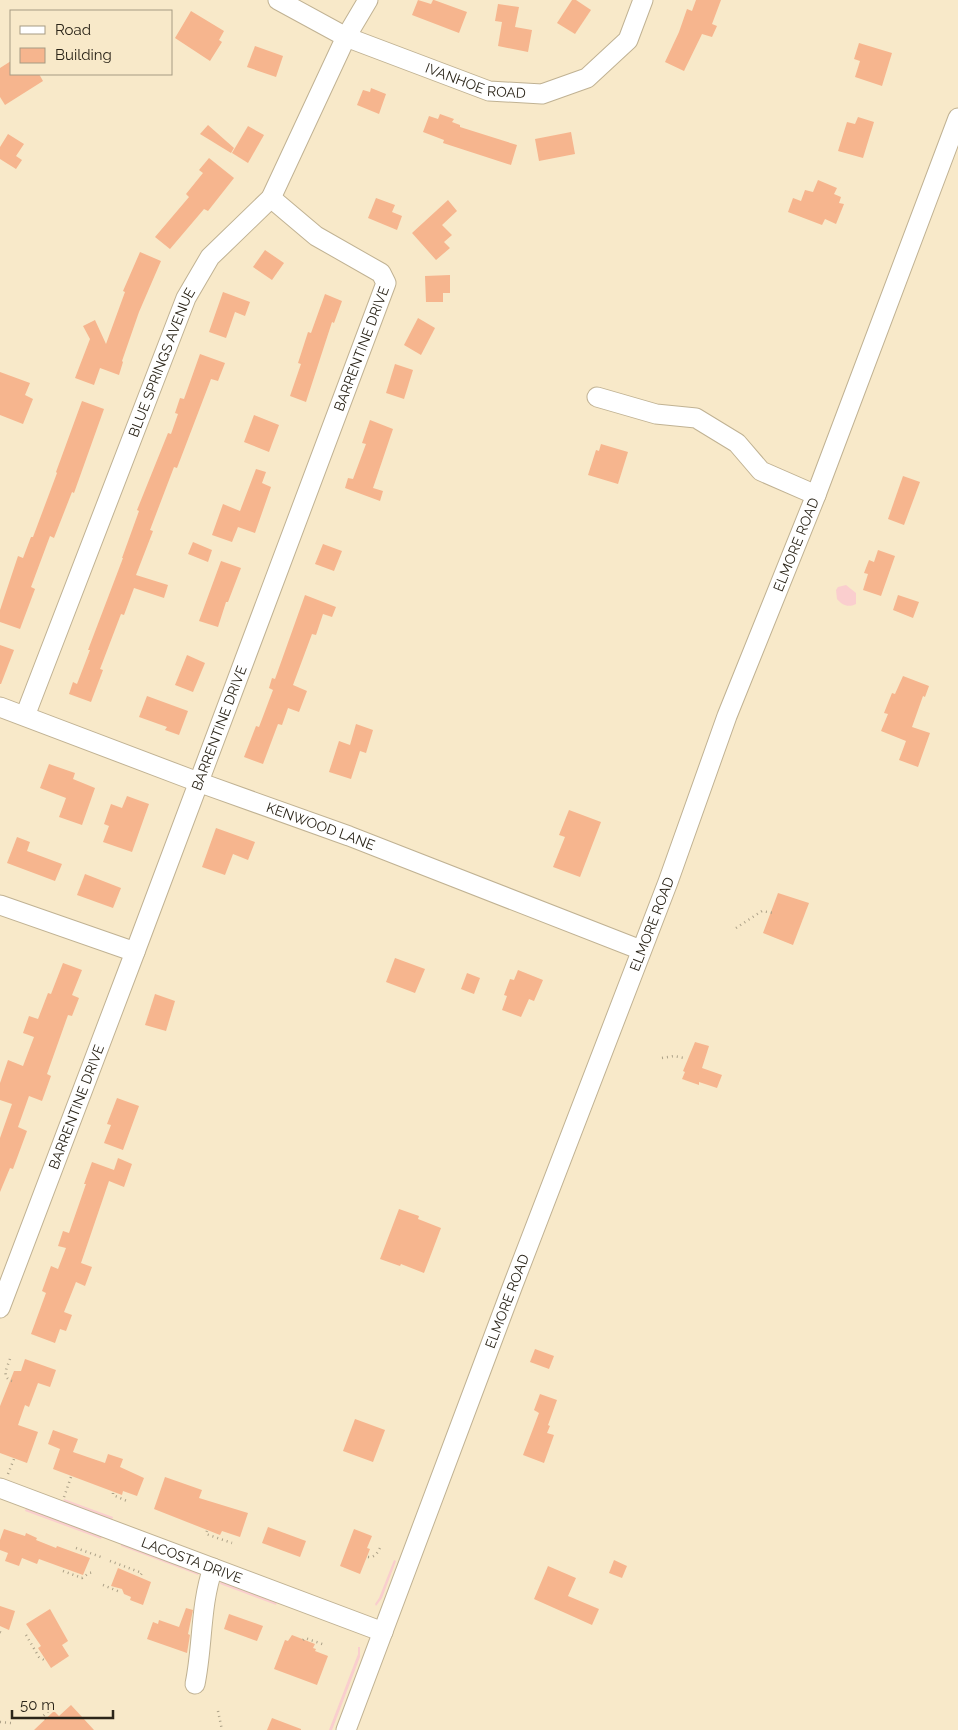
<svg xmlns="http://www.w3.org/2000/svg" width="958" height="1730" viewBox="0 0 958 1730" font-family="Raleway,sans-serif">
  <rect width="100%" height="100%" fill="#f8e9c9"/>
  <g fill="#facece">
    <path d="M846 585 856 593V604C848 608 842 605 837 599L836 590 838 587Z"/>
    <path d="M64 1499 113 1517 112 1520 63 1502Z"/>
    <path d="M26 1508 102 1536 101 1539 25 1511Z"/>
    <path d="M121 1544 199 1573 198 1575 121 1546Z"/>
    <path d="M394 1560 396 1561 382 1598 376 1606 375 1604 379 1598Z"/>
    <path d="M221 1581 277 1602 276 1605 220 1584Z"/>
    <path d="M358 1647H360V1657L332 1730H329L358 1654Z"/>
  </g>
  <g fill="#f6b58e">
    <path d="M418 0 431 4 433 0H434L467 12 459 33 412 15Z"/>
    <path d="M572 0H576L591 10 575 34 557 23Z"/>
    <path d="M696 0H721L712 24 717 26 712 37 702 34 684 71 665 62 679 32 687 9 692 11Z"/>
    <path d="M498 4 519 7 515 27 532 30 528 52 498 46 502 22 495 21Z"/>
    <path d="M191 11 224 31 219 40 222 42 210 61 175 38Z"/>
    <path d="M859 43 892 53 882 86 855 77 860 61 854 59Z"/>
    <path d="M255 46 283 56 276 77 247 67Z"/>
    <path d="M11 61V74H39L43 81 5 105 0 97V68Z"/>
    <path d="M371 88 386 94 379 114 357 105 363 90 370 92Z"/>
    <path d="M440 114 454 119 452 122 460 125V127L517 145 511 165 443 143 444 140 423 132 429 116 438 119Z"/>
    <path d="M858 117 874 122 863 158 838 151 847 122 855 124Z"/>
    <path d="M208 125 234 148 231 153 200 134Z"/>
    <path d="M248 126 264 135 248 163 232 153Z"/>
    <path d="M571 132 575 154 539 161 535 139Z"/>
    <path d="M8 134 24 144 16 156 22 160 16 169 0 159V147Z"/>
    <path d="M209 158 234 178 208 211 204 209 170 249 155 237 189 197 186 194 203 173 199 170Z"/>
    <path d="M818 180 837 188 834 194 841 197 839 203 844 204 836 224 825 219 822 225 788 212 793 198 801 201 805 190 813 192Z"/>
    <path d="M376 198 395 205 392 212 402 216 397 230 368 218Z"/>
    <path d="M448 200 457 211 442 225 452 235 444 242 450 248 436 260 412 233Z"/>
    <path d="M265 250 284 263 272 280 253 267Z"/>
    <path d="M140 252 161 261 139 312 122 361 123 362 119 375 100 368 94 385 75 378 90 339 83 326 95 320 106 344 125 292 123 291Z"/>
    <path d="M450 275V293H443V302H426L425 276Z"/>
    <path d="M223 292 250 302 245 316 235 312 226 338 209 332Z"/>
    <path d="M325 294 342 301 334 323 332 322 306 402 290 396 301 364 298 363 308 332 311 333Z"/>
    <path d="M418 318 435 328 421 355 404 345Z"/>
    <path d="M200 354 225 363 218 381 211 379 177 468 174 467 150 530 153 531 136 575 168 585 164 598 134 588 124 615 121 614 100 669 103 670 91 702 69 694 73 682 77 684 90 650H88L123 558H122L139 511 137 510 168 433 171 434 178 414 175 413 180 398 184 399Z"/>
    <path d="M395 364 413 370 404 399 386 393Z"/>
    <path d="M0 372 30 383 25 395 33 399 23 424 0 415Z"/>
    <path d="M82 401 104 409 74 493 72 492 54 538 50 536 31 587 35 589 20 629 0 622V610L18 556 23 558 31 537H33L57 473 56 472Z"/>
    <path d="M254 415 279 425 269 452 244 442Z"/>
    <path d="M370 420 393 429 373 488 383 491 380 501 345 488 348 478 353 479 366 444 362 443Z"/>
    <path d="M601 444 628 452 618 484 588 475 596 450 599 451Z"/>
    <path d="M256 469 266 472 262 483 271 487 255 533 238 527 232 542 212 535 223 504 240 511Z"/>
    <path d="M903 476 920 482 904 525 888 519Z"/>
    <path d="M193 542 212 550 208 562 188 554Z"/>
    <path d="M323 544 342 551 334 571 315 564Z"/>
    <path d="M878 550 895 556 881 596 863 590 868 574 864 573 869 560 874 562Z"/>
    <path d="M221 561 241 568 228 602H226L218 627 199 621Z"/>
    <path d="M305 595 336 607 332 617 323 614 316 635 312 634 293 685 307 691 299 712 288 708 282 725 278 724 263 764 244 757 256 726 259 727 273 690 269 688 272 678 275 679Z"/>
    <path d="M898 595 919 602 913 618 893 610Z"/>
    <path d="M0 645 14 650 1 684H0Z"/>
    <path d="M187 655 205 663 193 692 175 685Z"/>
    <path d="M903 676 929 686 925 697 923 696 912 727 930 733 918 767 899 760 906 741 881 731 888 714 884 713 892 693 895 694Z"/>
    <path d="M147 696 188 711 179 735 165 730 167 727 139 717Z"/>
    <path d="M356 724 373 730 366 753 360 751 351 779 329 772 339 741 350 745Z"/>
    <path d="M49 764 75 773 73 779 95 788 82 825 59 817 66 798 40 788Z"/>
    <path d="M127 796 149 804 132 852 103 842 109 826 104 824 111 804 122 808Z"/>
    <path d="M569 810 601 822 580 877 553 867 565 837 559 835Z"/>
    <path d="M216 828 255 842 248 860 233 854 225 875 202 867Z"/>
    <path d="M17 837 30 842 27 851 62 864 55 881 7 863Z"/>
    <path d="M85 874 121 888 113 908 77 895Z"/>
    <path d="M778 893 809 903 793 945 763 933Z"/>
    <path d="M395 958 425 969 415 993 386 982Z"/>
    <path d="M63 963 82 970 72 995 79 998 72 1016 68 1015 47 1074 51 1076 42 1101 29 1096 18 1127 27 1131 13 1169 10 1168 0 1192V1138L12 1104 0 1100V1083L8 1060 23 1066 34 1037 23 1033 29 1016 38 1019 48 993 51 994Z"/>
    <path d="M518 970 543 980 534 1001 529 999 521 1017 502 1010 507 996 504 995 510 979 514 980Z"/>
    <path d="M467 973 480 978 474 994 461 989Z"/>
    <path d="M155 994 175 1001 166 1031 145 1025Z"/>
    <path d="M695 1042 709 1046 702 1068 722 1075 717 1088 699 1082V1085L682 1079 685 1072 683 1071Z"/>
    <path d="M117 1098 139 1106 123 1150 104 1143 111 1125 107 1124Z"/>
    <path d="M118 1158 132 1164 124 1187 109 1181 81 1263 92 1267 85 1286 76 1282 64 1312 72 1315 66 1331 60 1329 55 1343 31 1334 46 1293 42 1291 51 1266 58 1269 66 1248 58 1246 63 1231 69 1233 86 1184H84L92 1162 114 1170Z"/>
    <path d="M399 1209 419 1216 418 1219 441 1228 424 1273 401 1264 400 1266 380 1259Z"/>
    <path d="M535 1349 554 1356 549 1369 530 1362Z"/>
    <path d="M25 1359 56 1370 50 1387 38 1383 29 1407 25 1405 18 1425 38 1432 27 1463 0 1453V1406L14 1371H21Z"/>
    <path d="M540 1394 557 1400 548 1425 550 1426 547 1433 554 1435 544 1463 523 1455 539 1413 534 1410Z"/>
    <path d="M355 1419 385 1430 373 1462 343 1451Z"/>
    <path d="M53 1430 78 1439 73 1452 105 1463 108 1454 123 1459 120 1467 144 1478 137 1496 123 1491 122 1495 53 1469 60 1449 48 1444Z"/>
    <path d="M165 1477 202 1490 199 1498 248 1513 240 1537 222 1531 220 1535 154 1509Z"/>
    <path d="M268 1527 306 1541 300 1557 262 1543Z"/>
    <path d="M4 1529 25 1536 26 1533 37 1538 36 1540 56 1548 57 1546 90 1558 83 1575 39 1559 37 1564 22 1558 19 1566 5 1561 8 1553 0 1550V1540Z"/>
    <path d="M354 1529 372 1536 367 1548 370 1549 360 1574 340 1566Z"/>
    <path d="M614 1560 627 1566 622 1578 609 1573Z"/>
    <path d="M548 1566 576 1578 568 1596 599 1609 592 1625 534 1599Z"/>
    <path d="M118 1568 151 1582 143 1605 130 1600 131 1597 124 1594 122 1589 111 1586Z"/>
    <path d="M0 1606 15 1611 9 1630 0 1626Z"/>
    <path d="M186 1608 193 1610 188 1634 190 1635 187 1653 147 1639 153 1622 158 1624 159 1620 179 1627Z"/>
    <path d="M50 1609 68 1641 62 1645 69 1656 51 1668 38 1648 41 1646 26 1624Z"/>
    <path d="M229 1614 263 1626 257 1641 224 1629Z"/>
    <path d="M292 1635 315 1644 313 1648 316 1649 315 1651 328 1656 317 1685 274 1669 285 1640 288 1641Z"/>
    <path d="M71 1705 94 1730H34L54 1711 59 1716Z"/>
    <path d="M272 1718 301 1729V1730H267Z"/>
  </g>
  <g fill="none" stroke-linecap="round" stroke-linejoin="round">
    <defs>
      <g id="minor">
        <path id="s1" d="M278 0 346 37 489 91 542 94 587 78 628 40 643 0"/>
        <path d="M597 397 656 414 696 418 737 443 761 471 816 495"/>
        <path id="s2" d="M0 707 198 782 349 836 641 950"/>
        <path id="s3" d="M25 716 186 298 210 257 271 198 346 37 368 0"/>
        <path d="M0 905 135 952"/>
        <path id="s4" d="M0 1308 135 952 386 283 381 273 316 236 271 198"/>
        <path id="s5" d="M0 1488 383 1632"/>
        <path d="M195 1684C203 1646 200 1605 213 1568"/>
        <path id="s6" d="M346 1730 513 1285 668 882 727 716 816 495 958 118"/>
      </g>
    </defs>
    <use href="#minor" stroke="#c0b293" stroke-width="21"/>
    <g stroke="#aca188" stroke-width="2.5" stroke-dasharray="1 4" stroke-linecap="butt">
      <path d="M736 928 762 911 773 913"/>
      <path d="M662 1058 674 1056 684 1058"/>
      <path d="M10 1359C7 1368 1 1377 12 1381"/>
      <path d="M8 1474 14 1459"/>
      <path d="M113 1493V1495L127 1501"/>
      <path d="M64 1497 71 1477"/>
      <path d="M207 1531 206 1534 232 1543"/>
      <path d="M76 1548 101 1557"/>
      <path d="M368 1557C375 1558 378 1552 381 1546"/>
      <path d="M110 1561 142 1573 140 1576"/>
      <path d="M63 1571 82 1578 89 1573 95 1572"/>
      <path d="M103 1585 120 1592"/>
      <path d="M0 1632 2 1633"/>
      <path d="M26 1635 39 1657 44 1660"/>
      <path d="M303 1640 305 1638 325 1645"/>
      <path d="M218 1711 222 1730"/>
      <path d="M46 1719 43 1716 58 1702"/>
      <path d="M0 1722 11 1723"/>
    </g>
    <use href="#minor" stroke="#fff" stroke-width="19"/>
  </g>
  <g text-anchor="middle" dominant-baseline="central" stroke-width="4.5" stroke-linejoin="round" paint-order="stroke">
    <g font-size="14" fill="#2b2519" stroke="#f8e9c9">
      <text stroke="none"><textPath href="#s1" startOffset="215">IVANHOE ROAD</textPath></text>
      <text stroke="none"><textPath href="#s4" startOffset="1025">BARRENTINE DRIVE</textPath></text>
      <text stroke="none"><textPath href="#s3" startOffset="379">BLUE SPRINGS AVENUE</textPath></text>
      <text stroke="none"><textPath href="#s6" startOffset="1268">ELMORE ROAD</textPath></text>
      <text stroke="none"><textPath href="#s4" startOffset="620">BARRENTINE DRIVE</textPath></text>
      <text stroke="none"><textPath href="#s2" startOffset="342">KENWOOD LANE</textPath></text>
      <text stroke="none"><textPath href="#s6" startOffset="862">ELMORE ROAD</textPath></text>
      <text stroke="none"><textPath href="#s4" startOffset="215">BARRENTINE DRIVE</textPath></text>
      <text stroke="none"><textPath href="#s6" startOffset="458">ELMORE ROAD</textPath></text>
      <text stroke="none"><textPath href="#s5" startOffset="205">LACOSTA DRIVE</textPath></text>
    </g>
  </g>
  <rect x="10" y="10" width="162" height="65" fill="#f8e9c9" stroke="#a69b83"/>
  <rect x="20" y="26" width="25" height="8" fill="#ffffff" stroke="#a69b83"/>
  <text x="55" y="35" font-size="15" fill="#2b2519">Road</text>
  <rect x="20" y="48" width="25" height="15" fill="#f6b58e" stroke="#a69b83"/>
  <text x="55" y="60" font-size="15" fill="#2b2519">Building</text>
  <path d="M12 1710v8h101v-8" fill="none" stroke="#2b2519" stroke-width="2.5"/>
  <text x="20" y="1710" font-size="15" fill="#2b2519" stroke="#f8e9c9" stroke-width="4" paint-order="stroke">50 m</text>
</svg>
